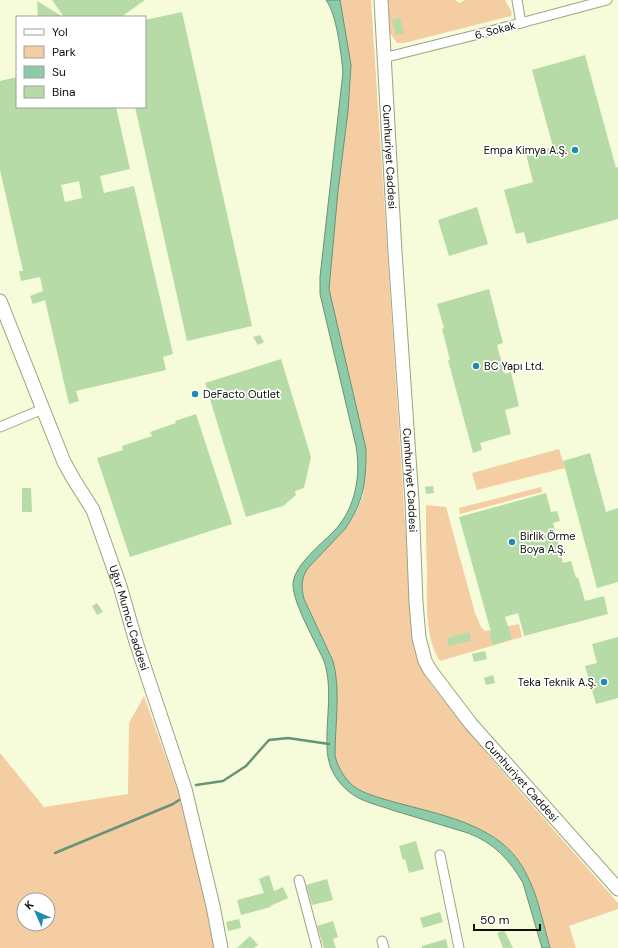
<svg xmlns="http://www.w3.org/2000/svg" width="618" height="948" viewBox="0 0 618 948" font-family="'DM Sans',sans-serif">
  <rect width="100%" height="100%" fill="#f6fbda"/>
  <g fill="#f4cda3" fill-rule="evenodd">
    <path d="M340 0H371L413 645C417 661 423 674 433 687L487 754 618 903V909L569 926 576 948H550C541 916 536 882 514 855 491 827 455 820 422 810 410 807 399 803 387 800 374 796 358 792 349 782 342 774 337 765 335 755 335 724 341 690 333 661L304 599C301 587 301 578 308 568L345 529 357 510 363 496 366 449 329 289 338 191 348 111 351 65Z"/>
    <path d="M388 0H455L459 3 465 0H505L512 13 511 16 507 17 404 43H397L390 33Z"/>
    <path d="M559 449 565 468 477 490 472 473Z"/>
    <path d="M541 487 542 492 460 514 459 508Z"/>
    <path d="M426 505 446 507 475 613 481 627 485 631 519 624 522 637 440 661C424 638 427 597 427 570 426 548 426 527 426 505Z"/>
    <path d="M144 696 180 797 200 877 214 948H0V753L44 807 128 794 129 723ZM24 900H48V924H24Z"/>
  </g>
  <path fill="#8dcba8" stroke="#679377" d="M326 0H340L351 65 348 111 338 191 329 289 366 449C366 483 364 501 345 529L308 568C301 578 301 587 304 599L333 661C341 690 335 724 335 755 337 765 342 774 349 782 358 792 374 796 387 800 428 812 486 821 514 855 536 882 541 916 550 948H542L523 883C509 859 494 843 468 833 443 825 417 818 392 810 378 805 359 801 348 791 334 779 327 764 327 746 326 717 333 689 324 661 316 643 293 603 293 585 293 565 323 543 336 529 356 506 361 475 356 446L320 294V277L324 241 343 72C341 53 337 15 326 0Z"/>
  <g fill="none" stroke-linecap="round" stroke-linejoin="round">
    <g stroke="#679377" stroke-width="2.5">
      <path d="M196 785 223 781 246 766 269 740 288 738 329 744"/>
      <path d="M55 853 173 804 179 800"/>
    </g>
  </g>
  <g fill="#b7dba7" fill-rule="evenodd">
    <path d="M52 0H145L121 17H64Z"/>
    <path d="M37 1 63 17H38Z"/>
    <path d="M182 12 252 326 187 341 135 107H145V20Z"/>
    <path d="M400 18 404 33 396 35 392 20Z"/>
    <path d="M585 55 616 168 618 167V219L527 244 524 232 516 234 504 190 533 182 526 154 553 147 532 70Z"/>
    <path d="M17 77V107H116L130 169 100 176 104 193 134 186 173 354 163 357 166 370 76 391 79 401 69 404 45 300 33 304 30 296 43 291 40 277 21 281 19 271H23L0 170V81ZM79 181 82 198 65 202 61 185Z"/>
    <path d="M477 207 488 244 449 256 438 220Z"/>
    <path d="M489 289 503 343 497 345 505 374 511 372 519 406 505 410 511 434 480 443 482 450 473 453 448 360H450L442 329 444 328 437 304Z"/>
    <path d="M260 335 264 342 258 345 253 337Z"/>
    <path d="M281 359 311 457 304 488 295 491 296 495 283 506 246 517 205 383Z"/>
    <path d="M196 414 232 524 130 557 97 458 123 450 122 446 152 436 150 432 176 423 175 421Z"/>
    <path d="M590 453 606 512 618 508V582L597 588 563 461Z"/>
    <path d="M433 486 434 493 426 494 425 487Z"/>
    <path d="M22 488H31L32 512H22Z"/>
    <path d="M546 493 551 512 557 511 560 521 553 523 563 563 571 561 576 578 578 577 585 601 604 596 608 614 524 636 518 613 505 617 512 639 493 645 489 633 491 632 459 517Z"/>
    <path d="M97 603 103 612 97 615 92 606Z"/>
    <path d="M470 632 471 641 448 646 447 638Z"/>
    <path d="M618 637V698L596 704 585 666 597 663 592 644Z"/>
    <path d="M485 651 487 659 474 662 472 654Z"/>
    <path d="M493 675 495 683 486 685 484 678Z"/>
    <path d="M416 841 424 869 409 873 405 859 403 860 399 846Z"/>
    <path d="M269 875 274 891 283 887 288 898 270 906 271 907 241 915 237 900 264 893 259 879Z"/>
    <path d="M327 879 333 900 312 905 306 885Z"/>
    <path d="M440 912 443 922 423 928 420 918Z"/>
    <path d="M239 919 241 928 228 931 226 922Z"/>
    <path d="M333 921 338 937 333 939 336 948H324L317 926Z"/>
    <path d="M504 930 513 948H503L497 933Z"/>
    <path d="M250 936 258 945 254 948H237Z"/>
    <path d="M446 939 448 948H422V946Z"/>
  </g>
  <g fill="none" stroke-linecap="round" stroke-linejoin="round">
    <defs>
      <g id="street">
        <path d="M517 0 521 23"/>
        <path d="M383 58 483 33 607 0"/>
        <path d="M0 427 43 409"/>
        <path d="M440 855 459 948"/>
        <path d="M299 880 317 948"/>
        <path d="M382 941 384 948"/>
      </g>
      <g id="secondary">
        <path id="s1" d="M381 0 395 252 412 501 416 602 419 638 425 661 430 670 471 724 618 889"/>
        <path id="s2" d="M0 301 64 462 74 480 93 510 120 586 136 642 185 789 213 906 221 948"/>
      </g>
    </defs>
    <use href="#street" stroke="#9ea283" stroke-width="11"/>
    <use href="#secondary" stroke="#9ea283" stroke-width="15"/>
    <use href="#street" stroke="#fff" stroke-width="9"/>
    <use href="#secondary" stroke="#fff" stroke-width="13"/>
  </g>
  <g fill="#1c8db1" stroke="#fff" stroke-width="1.5">
    <circle cx="575" cy="150" r="4"/>
    <circle cx="476" cy="366" r="4"/>
    <circle cx="195" cy="394" r="4"/>
    <circle cx="512" cy="542" r="4"/>
    <circle cx="604" cy="682" r="4"/>
  </g>
  <g text-anchor="middle" dominant-baseline="central" stroke-width="3.5" stroke-linejoin="round" paint-order="stroke">
    <g font-size="11" fill="#0e0f05" stroke="#fff">
      <text transform="translate(495 30) rotate(-15)">6. Sokak</text>
      <text stroke="none"><textPath href="#s1" startOffset="157">Cumhuriyet Caddesi</textPath></text>
      <text stroke="none"><textPath href="#s1" startOffset="481">Cumhuriyet Caddesi</textPath></text>
      <text stroke="none"><textPath href="#s2" startOffset="343">Uğur Mumcu Caddesi</textPath></text>
      <text stroke="none"><textPath href="#s1" startOffset="817">Cumhuriyet Caddesi</textPath></text>
    </g>
    <g font-size="11" fill="#0e0f05" stroke="#fff" text-anchor="start">
      <text x="567" y="150" text-anchor="end">Empa Kimya A.Ş.</text>
      <text x="484" y="366">BC Yapı Ltd.</text>
      <text x="203" y="394">DeFacto Outlet</text>
      <text x="520" y="536">Birlik Örme<tspan x="520" dy="13">Boya A.Ş.</tspan></text>
      <text x="596" y="682" text-anchor="end">Teka Teknik A.Ş.</text>
    </g>
  </g>
  <rect x="16" y="16" width="130" height="92" fill="#ffffff" stroke="#9f9f9b"/>
  <rect x="24" y="29" width="20" height="6" fill="#ffffff" stroke="#9f9f9b"/>
  <text x="52" y="36" font-size="12" fill="#0e0f05">Yol</text>
  <rect x="24" y="46" width="20" height="12" fill="#f4cda3" stroke="#9f9f9b"/>
  <text x="52" y="56" font-size="12" fill="#0e0f05">Park</text>
  <rect x="24" y="66" width="20" height="12" fill="#8dcba8" stroke="#9f9f9b"/>
  <text x="52" y="76" font-size="12" fill="#0e0f05">Su</text>
  <rect x="24" y="86" width="20" height="12" fill="#b7dba7" stroke="#9f9f9b"/>
  <text x="52" y="96" font-size="12" fill="#0e0f05">Bina</text>
  <g transform="translate(36 912) rotate(315)"><circle r="19" fill="#ffffff" stroke="#9f9f9b"/>
  <path d="M0-3L7 15L0 10L-7 15Z" fill="#1c8db1"/>
  <text y="-6" font-size="11" font-weight="bold" text-anchor="middle" fill="#0e0f05">K</text>
  </g>
  <path d="M474 924v6h66v-6" fill="none" stroke="#0e0f05" stroke-width="2"/>
  <text x="480" y="924" font-size="12" fill="#0e0f05" stroke="#ffffff" stroke-width="3" paint-order="stroke">50 m</text>
</svg>
